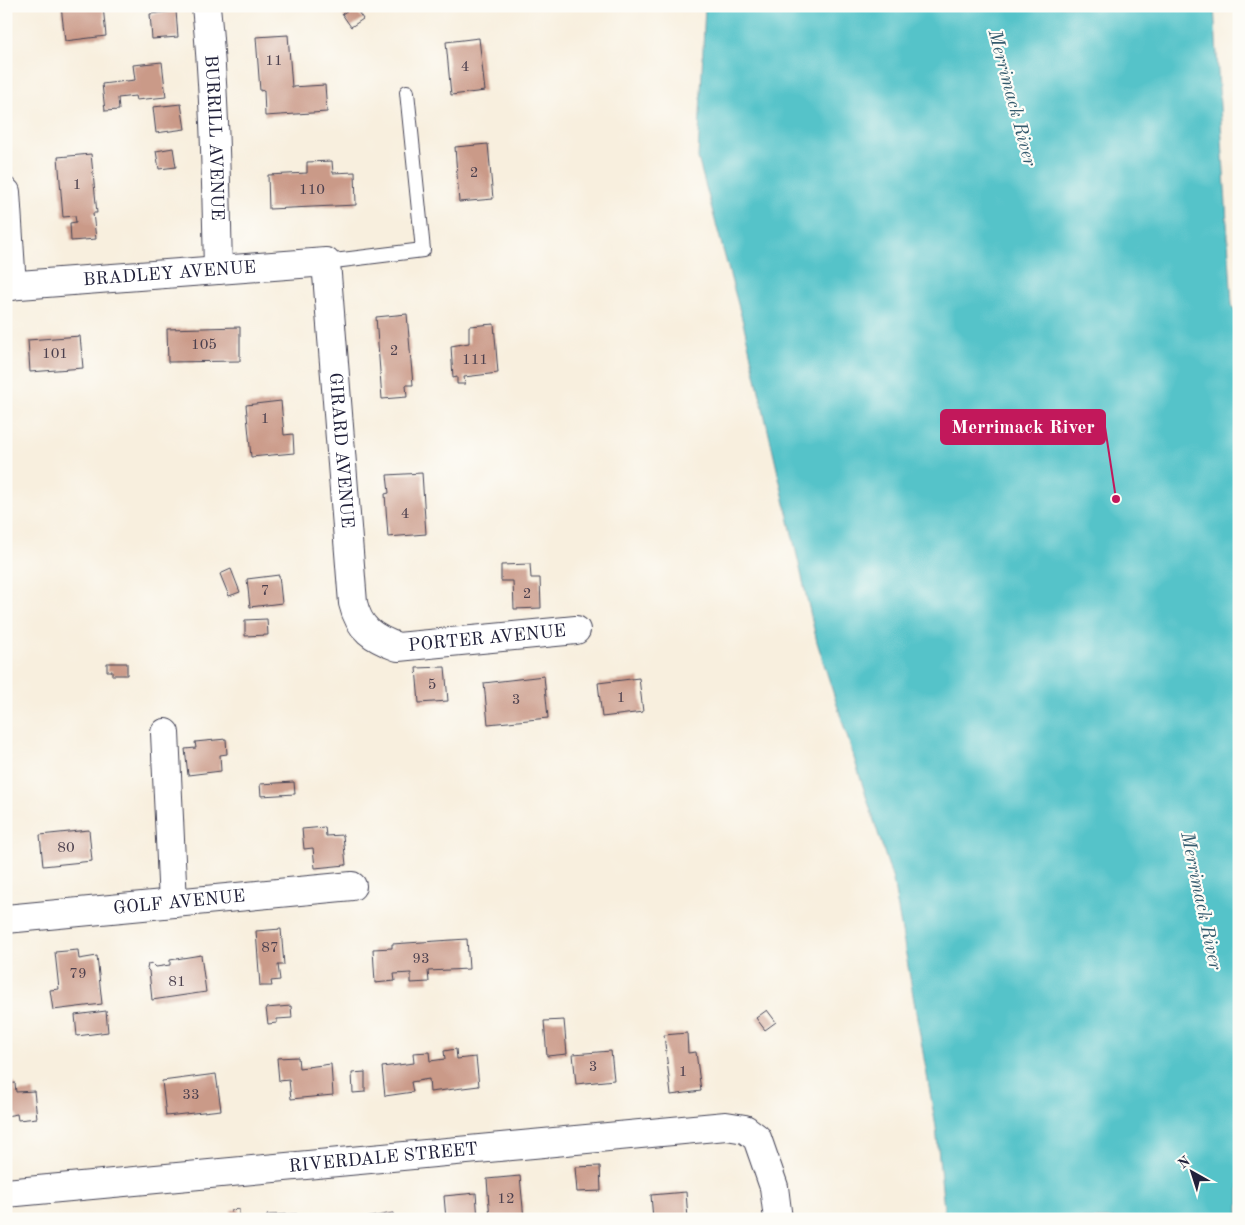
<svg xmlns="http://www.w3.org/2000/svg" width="1245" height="1225" viewBox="0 0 1245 1225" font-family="'Old Standard TT',serif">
  <rect width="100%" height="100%" fill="#fdfcf7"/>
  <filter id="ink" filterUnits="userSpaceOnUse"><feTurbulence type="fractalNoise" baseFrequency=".02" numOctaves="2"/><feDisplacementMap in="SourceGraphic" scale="10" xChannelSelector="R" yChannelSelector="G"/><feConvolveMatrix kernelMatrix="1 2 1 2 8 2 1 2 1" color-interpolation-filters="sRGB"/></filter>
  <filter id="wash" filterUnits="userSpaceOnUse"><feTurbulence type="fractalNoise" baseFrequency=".0096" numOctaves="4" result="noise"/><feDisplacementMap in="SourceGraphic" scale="20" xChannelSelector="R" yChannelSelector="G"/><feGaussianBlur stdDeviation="1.12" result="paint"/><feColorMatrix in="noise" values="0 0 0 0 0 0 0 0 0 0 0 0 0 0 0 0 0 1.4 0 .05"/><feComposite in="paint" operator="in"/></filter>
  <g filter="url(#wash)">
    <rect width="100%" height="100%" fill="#f8efde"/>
    <path fill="#55c3c9" stroke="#3c7282" d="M705 6H1214L1232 305 1239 319V1219H945L936 1127 893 880 817 642 744 326 698 158Z"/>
    <g id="blocks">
      <g fill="#ca9a88">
        <path d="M61 6H103L106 36 65 41Z"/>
        <path d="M354 6 363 19 351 27 342 14Z"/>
        <path d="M176 11 178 37 152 39 150 14Z"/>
        <path d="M288 35 292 87 325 85 327 112 265 116 264 90 260 91 256 37Z"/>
        <path d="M479 38 485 91 451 95 446 42Z"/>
        <path d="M162 62 166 97 136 100 135 96 118 98 119 110 105 111 102 84 135 80 133 65Z"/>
        <path d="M181 104 185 129 156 133 153 107Z"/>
        <path d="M488 144 493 199 459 202 455 147Z"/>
        <path d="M173 148 176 167 159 169 156 151Z"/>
        <path d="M91 154 97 213H93L96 239 71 241 70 223 76 222 75 216 63 217 58 157Z"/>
        <path d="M332 161 333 173 355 172 356 205 269 209 268 175 307 173V162Z"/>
        <path d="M407 314 413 385H406L407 397 382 399 376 317Z"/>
        <path d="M494 324 498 373 464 377 465 384H457V377L453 378 451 346 469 343V326Z"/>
        <path d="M240 327V361L168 362 167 329Z"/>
        <path d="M80 336 83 368 30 372 28 340Z"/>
        <path d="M281 401 284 435 293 434 294 453 251 457 246 405Z"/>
        <path d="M422 473 426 534 388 537 385 494 389 493 387 475Z"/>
        <path d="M530 564 531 578H540L541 608 514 609 513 581H501V565Z"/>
        <path d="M231 569 240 592 229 596 220 574Z"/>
        <path d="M279 575 282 603 250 607 247 579Z"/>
        <path d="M267 619 268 635 245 636V620Z"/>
        <path d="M107 663H127V675H112V671H107Z"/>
        <path d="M445 667 448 701 419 703 416 668Z"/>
        <path d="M544 676 548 718 488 724 484 683Z"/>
        <path d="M639 678 643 712 602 717 598 683Z"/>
        <path d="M226 739 227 754 220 755 221 771 188 775 185 749 196 748 195 742Z"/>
        <path d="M294 782 295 794 261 796 260 784Z"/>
        <path d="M325 827 326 836 343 835 346 865 315 868 313 848 304 849 302 829Z"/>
        <path d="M89 830 92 861 43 866 40 835Z"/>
        <path d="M281 929 284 965H278L280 980 271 981 272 986H260L256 931Z"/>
        <path d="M467 939 469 969 428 971 429 982 411 983V973L394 974 395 981 375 983 373 949 392 948V944Z"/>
        <path d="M78 950 79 959 97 956 102 1004 53 1010 50 990 59 989 55 952Z"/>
        <path d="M201 955 206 992 152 1000 149 971 147 969 148 964 152 963 156 967 170 965V960Z"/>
        <path d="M291 1006 292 1018 277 1019V1023L268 1024 266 1008Z"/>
        <path d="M767 1010 776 1022 765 1030 756 1018Z"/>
        <path d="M106 1011 108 1032 77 1036 75 1015Z"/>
        <path d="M564 1020 567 1054 547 1056 544 1021Z"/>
        <path d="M687 1033 688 1053 696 1052 701 1091 671 1095 664 1035Z"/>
        <path d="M456 1049 457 1059 476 1057 479 1086 430 1092 429 1079 411 1082 413 1092 385 1096 382 1067 414 1063 413 1053 429 1052 430 1061 445 1059 444 1051Z"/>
        <path d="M611 1051 614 1080 576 1084 573 1054Z"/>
        <path d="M298 1057 299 1068 331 1064 333 1095 291 1099 289 1080 279 1081 277 1058Z"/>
        <path d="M365 1072V1092L353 1093 352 1073Z"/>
        <path d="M216 1074 221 1110 166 1116 162 1081Z"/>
        <path d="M15 1083 16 1092 34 1091 37 1118 18 1120 17 1114 6 1116V1084Z"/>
        <path d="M600 1166 601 1191 577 1192 575 1167Z"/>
        <path d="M520 1176 524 1219H490L487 1179Z"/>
        <path d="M686 1192 688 1219H653L651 1195Z"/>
        <path d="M476 1193 478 1219H446L444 1196Z"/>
        <path d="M239 1209V1219H232L231 1210Z"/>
        <path d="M393 1213 394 1219H366L365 1218Z"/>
        <path d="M297 1214V1219H267V1215Z"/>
      </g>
    </g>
  </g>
  <g filter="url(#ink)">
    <use href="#blocks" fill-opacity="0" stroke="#424153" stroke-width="1"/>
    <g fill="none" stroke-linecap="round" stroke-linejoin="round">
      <defs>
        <path id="lane" d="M326 262 423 250 407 92"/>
        <g id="street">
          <path id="s1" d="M206 6C215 94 216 182 218 270"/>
          <path d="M6 192 12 286"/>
          <path id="s2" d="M6 286 326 262 353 603C359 629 373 638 398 647L576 630"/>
          <path d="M165 733 173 903"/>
          <path id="s3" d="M6 919 352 886"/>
          <path id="s4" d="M6 1193 726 1126 745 1129 757 1138 774 1187 778 1219"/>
        </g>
      </defs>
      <use href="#lane" stroke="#424153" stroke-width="16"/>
      <use href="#street" stroke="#424153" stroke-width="30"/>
      <use href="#lane" stroke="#fff" stroke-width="14"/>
      <use href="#street" stroke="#fff" stroke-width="28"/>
    </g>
  </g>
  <g text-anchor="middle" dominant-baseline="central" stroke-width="4.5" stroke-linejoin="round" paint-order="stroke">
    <g font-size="15" fill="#4c404e">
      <text x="274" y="61">11</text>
      <text x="465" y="67">4</text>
      <text x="474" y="173">2</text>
      <text x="77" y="185">1</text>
      <text x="312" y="190">110</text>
      <text x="204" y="345">105</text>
      <text x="394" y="351">2</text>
      <text x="55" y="354">101</text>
      <text x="475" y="360">111</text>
      <text x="265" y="419">1</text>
      <text x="405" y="514">4</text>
      <text x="265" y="591">7</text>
      <text x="527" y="594">2</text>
      <text x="432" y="685">5</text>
      <text x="621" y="698">1</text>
      <text x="516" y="700">3</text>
      <text x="66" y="848">80</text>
      <text x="270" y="948">87</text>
      <text x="421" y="959">93</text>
      <text x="78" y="974">79</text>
      <text x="177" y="982">81</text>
      <text x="593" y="1067">3</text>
      <text x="683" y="1072">1</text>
      <text x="191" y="1095">33</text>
      <text x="506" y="1199">12</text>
    </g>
    <g font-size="18" fill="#22223b" stroke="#fdfcf7">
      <text stroke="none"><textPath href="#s1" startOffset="132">BURRILL AVENUE</textPath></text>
      <text stroke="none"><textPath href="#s2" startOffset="164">BRADLEY AVENUE</textPath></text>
      <text stroke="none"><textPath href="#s2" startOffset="510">GIRARD AVENUE</textPath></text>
      <text stroke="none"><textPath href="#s2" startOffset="819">PORTER AVENUE</textPath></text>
      <text stroke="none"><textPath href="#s3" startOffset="174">GOLF AVENUE</textPath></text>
      <text stroke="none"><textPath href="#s4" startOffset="379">RIVERDALE STREET</textPath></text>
    </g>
    <g font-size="19" font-style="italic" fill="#345a6d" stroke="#fdfcf7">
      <text transform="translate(1011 98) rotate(75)">Merrimack River</text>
      <text transform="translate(1200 901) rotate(78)">Merrimack River</text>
    </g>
  </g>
  <path fill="none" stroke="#c2185b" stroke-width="2" d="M1116 499L1105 427"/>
  <circle fill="#c2185b" stroke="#fdfcf7" stroke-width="2" cx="1116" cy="499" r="5"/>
  <rect fill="#c2185b" stroke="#c2185b" stroke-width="2" x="941" y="410" width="164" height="34" rx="5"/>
  <g font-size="19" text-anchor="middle" font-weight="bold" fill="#fff">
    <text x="1023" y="433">Merrimack River</text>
  </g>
  <rect width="1245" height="1225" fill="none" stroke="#fdfcf7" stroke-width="25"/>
  <g transform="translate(1192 1172) rotate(321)" stroke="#fdfcf7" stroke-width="4" paint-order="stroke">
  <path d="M0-4L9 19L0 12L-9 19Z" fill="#22223b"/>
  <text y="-8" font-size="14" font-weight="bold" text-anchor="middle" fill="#22223b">N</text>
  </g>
</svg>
